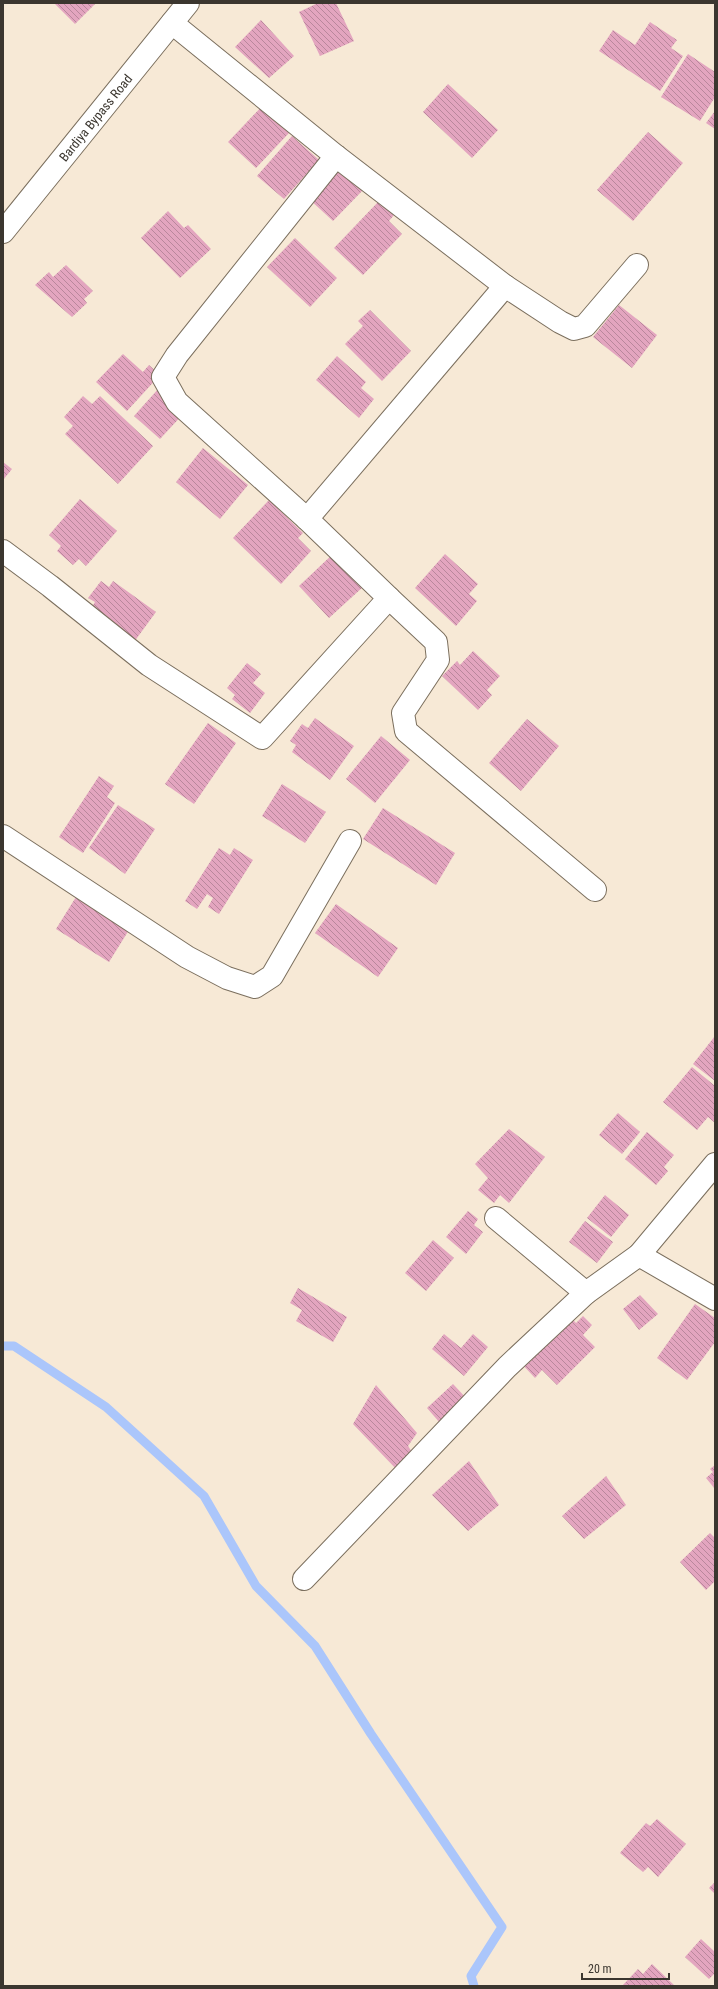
<svg xmlns="http://www.w3.org/2000/svg" width="718" height="1989" viewBox="0 0 718 1989" font-family="'Roboto Condensed',sans-serif">
  <defs>
    <pattern id="building-back-hatch" width="6" height="6" patternUnits="userSpaceOnUse"><rect width="6" height="6" fill="#e3a5bf"/><path d="M-1 5l2 2M0 0l6 6M5-1l2 2" fill="none" stroke="#b9879c"/></pattern>
  </defs>
  <rect width="100%" height="100%" fill="#f7e9d6"/>
  <g fill="none" stroke-linecap="round" stroke-linejoin="round">
    <path stroke="#abc6fb" stroke-width="9" d="M3 1346H14L106 1407 204 1496 256 1586 315 1646 371 1734 502 1927 471 1976 474 1986"/>
  </g>
  <g fill="url(#building-back-hatch)">
    <path d="M54 3H94L95 4 75 24Z"/>
    <path d="M318 3H336L354 41 320 56 299 12Z"/>
    <path d="M261 20 294 56 269 78 235 47Z"/>
    <path d="M650 22 677 40 671 48 683 56 660 91 599 51 613 30 635 45Z"/>
    <path d="M688 54 715 72V97L700 121 661 97Z"/>
    <path d="M448 84 498 130 472 158 423 112Z"/>
    <path d="M266 102 276 121 289 133 256 168 228 142Z"/>
    <path d="M715 111V129L706 123Z"/>
    <path d="M648 132 683 163 633 221 597 190Z"/>
    <path d="M292 136 319 160 284 199 257 176Z"/>
    <path d="M338 166 363 190 333 221 308 198Z"/>
    <path d="M379 201 394 215 389 221 402 234 363 275 334 248Z"/>
    <path d="M168 211 184 228 188 225 211 249 180 278 141 238Z"/>
    <path d="M295 238 337 278 310 307 267 267Z"/>
    <path d="M66 265 93 291 84 299 87 303 72 317 35 285 49 272 53 277Z"/>
    <path d="M619 305 657 335 632 368 593 337Z"/>
    <path d="M370 310 411 351 382 381 345 344 363 326 358 321Z"/>
    <path d="M123 354 143 372 149 365 160 375 127 411 96 382Z"/>
    <path d="M337 356 366 382 361 388 374 399 359 418 316 380Z"/>
    <path d="M159 388 185 412 160 439 134 416Z"/>
    <path d="M83 396 92 404 100 396 153 446 118 484 65 434 73 426 64 417Z"/>
    <path d="M203 448 248 485 220 519 176 482Z"/>
    <path d="M3 462 12 469 3 480Z"/>
    <path d="M80 499 117 531 86 566 79 559 73 565 57 551 61 546 49 535Z"/>
    <path d="M269 500 303 533 298 538 311 551 281 584 233 538Z"/>
    <path d="M334 553 364 586 329 618 299 586Z"/>
    <path d="M445 554 478 584 469 594 477 601 456 626 415 588Z"/>
    <path d="M101 581 109 587 113 581 156 612 134 642 90 610 95 602 88 598Z"/>
    <path d="M473 651 500 676 487 690 492 695 478 710 442 676 457 661 460 665Z"/>
    <path d="M247 663 261 674 253 683 265 693 250 713 232 699 235 695 227 688Z"/>
    <path d="M315 718 354 746 330 780 292 752 296 745 290 741 302 724 308 728Z"/>
    <path d="M527 719 559 746 521 791 489 763Z"/>
    <path d="M208 723 236 743 194 804 165 784Z"/>
    <path d="M381 736 410 760 375 803 346 779Z"/>
    <path d="M99 776 114 786 107 797 115 803 83 853 59 837Z"/>
    <path d="M282 784 326 812 305 843 262 816Z"/>
    <path d="M118 805 155 829 125 874 89 848Z"/>
    <path d="M383 808 455 853 436 885 363 839Z"/>
    <path d="M219 848 230 855 234 848 253 860 219 914 208 907 213 898 207 894 197 909 185 901Z"/>
    <path d="M81 889 134 922 109 962 56 929Z"/>
    <path d="M336 904 398 948 378 977 315 933Z"/>
    <path d="M715 1036V1081L693 1064Z"/>
    <path d="M692 1067 715 1086V1123L708 1117 697 1130 663 1102Z"/>
    <path d="M618 1113 640 1132 622 1154 599 1135Z"/>
    <path d="M509 1129 545 1157 509 1203 500 1195 494 1203 478 1190 488 1178 475 1164Z"/>
    <path d="M647 1132 674 1155 664 1167 668 1171 656 1185 625 1159Z"/>
    <path d="M605 1195 629 1215 611 1237 587 1218Z"/>
    <path d="M468 1211 478 1219 474 1225 483 1232 466 1254 446 1237Z"/>
    <path d="M585 1221 613 1242 597 1263 569 1242Z"/>
    <path d="M433 1240 454 1258 426 1291 405 1273Z"/>
    <path d="M298 1288 347 1317 333 1342 296 1321 302 1310 290 1303Z"/>
    <path d="M640 1295 658 1314 639 1330 623 1309Z"/>
    <path d="M695 1304 715 1318V1342L687 1380 657 1358Z"/>
    <path d="M568 1315 576 1323 583 1316 592 1325 583 1335 595 1347 557 1385 542 1370 535 1378 520 1362Z"/>
    <path d="M444 1334 461 1348 473 1334 488 1347 464 1376 432 1349Z"/>
    <path d="M453 1384 467 1399 440 1423 427 1408Z"/>
    <path d="M376 1385 417 1433 408 1446 416 1458 398 1471 353 1424Z"/>
    <path d="M469 1461 499 1505 468 1531 432 1495Z"/>
    <path d="M715 1465V1489L706 1478 713 1472 710 1469Z"/>
    <path d="M606 1476 626 1505 584 1539 562 1516Z"/>
    <path d="M710 1533 715 1538V1581L706 1590 680 1562Z"/>
    <path d="M657 1819 686 1844 658 1877 648 1867 643 1872 620 1853 646 1823 650 1826Z"/>
    <path d="M715 1882V1894L709 1888Z"/>
    <path d="M701 1939 715 1952V1973L709 1979 685 1957Z"/>
    <path d="M652 1964 675 1986H622L638 1969 643 1974Z"/>
  </g>
  <g fill="none" stroke-linecap="round" stroke-linejoin="round">
    <defs>
      <g id="street">
        <path d="M172 23 336 156 505 286 560 322 574 329 585 326 637 265"/>
        <path d="M307 519 505 286"/>
        <path d="M3 551 50 586 149 665 262 738 389 598 307 519 177 402 163 377 177 355 336 156"/>
        <path d="M389 598 436 642 438 660 403 713 406 731 595 890"/>
        <path d="M3 836 187 957 227 978 255 987 272 976 350 841"/>
        <path d="M496 1218 586 1293 639 1255 715 1299"/>
        <path d="M639 1255 715 1164"/>
        <path d="M304 1579 507 1367 586 1293"/>
      </g>
      <g id="secondary">
        <path id="s1" d="M3 232 188 3"/>
      </g>
    </defs>
    <use href="#street" stroke="#7b6f5e" stroke-width="24"/>
    <use href="#secondary" stroke="#7b6f5e" stroke-width="24"/>
    <use href="#street" stroke="#fff" stroke-width="22"/>
    <use href="#secondary" stroke="#fff" stroke-width="22"/>
  </g>
  <g text-anchor="middle" dominant-baseline="central" stroke-width="3" stroke-linejoin="round" paint-order="stroke">
    <g font-size="13" fill="#3b362f" stroke="#f7e9d6">
      <text stroke="none"><textPath href="#s1" startOffset="147">Bardiya Bypass Road</textPath></text>
    </g>
  </g>
  <rect width="718" height="1989" fill="none" stroke="#3b362f" stroke-width="8"/>
  <path d="M582 1973v6h87v-6" fill="none" stroke="#3b362f" stroke-width="2"/>
  <text x="588" y="1973" font-size="12" fill="#3b362f" stroke="#f7e9d6" stroke-width="3" paint-order="stroke">20 m</text>
</svg>
